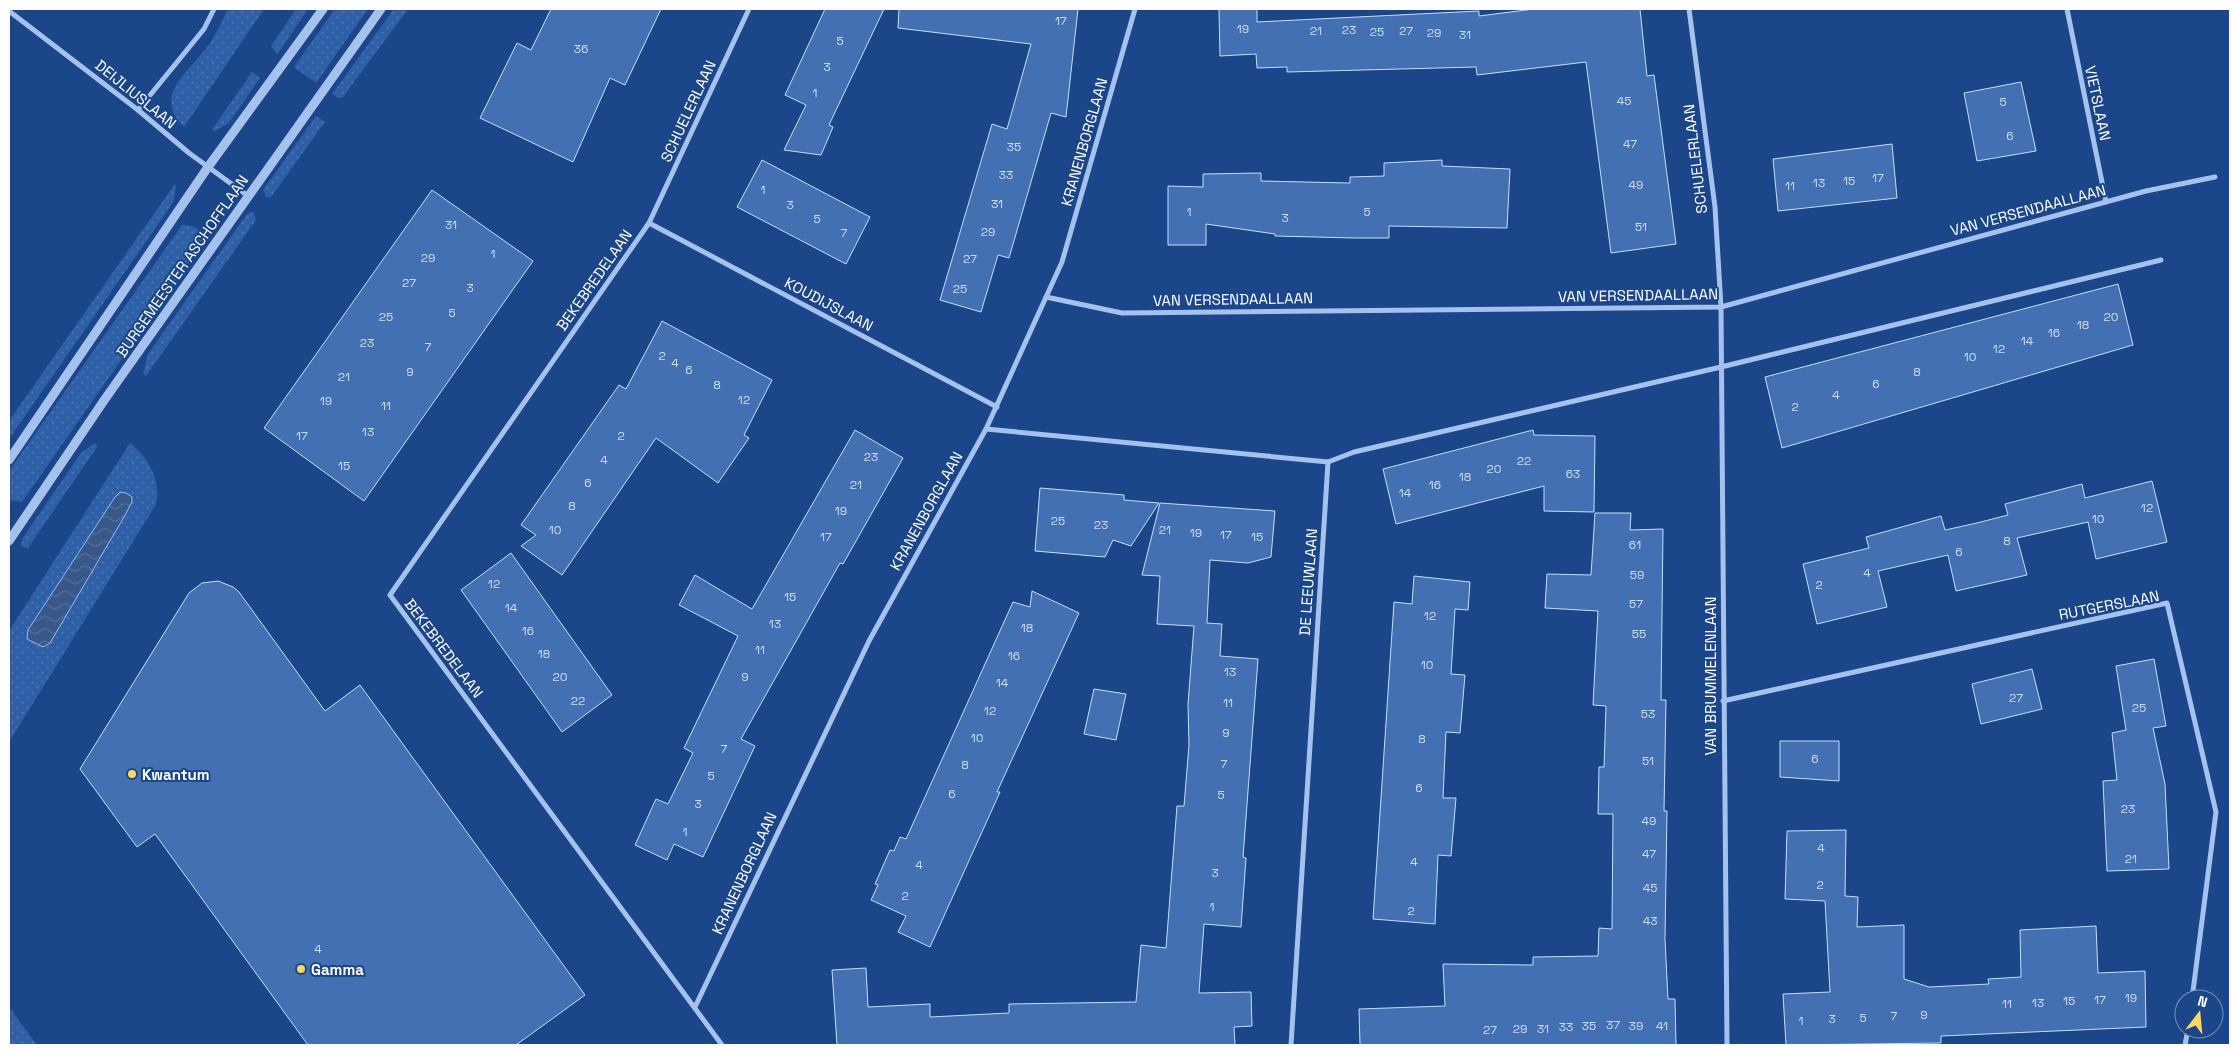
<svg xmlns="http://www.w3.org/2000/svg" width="2239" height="1054" viewBox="0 0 2239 1054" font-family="'Space Grotesk',sans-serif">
  <defs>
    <pattern id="grass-dots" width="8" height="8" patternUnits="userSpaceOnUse" patternTransform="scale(1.25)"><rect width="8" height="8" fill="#2e5fa7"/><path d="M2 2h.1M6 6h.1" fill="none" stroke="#4d77b4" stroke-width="1.8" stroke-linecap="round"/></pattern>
    <pattern id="water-waves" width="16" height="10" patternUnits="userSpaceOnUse" patternTransform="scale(1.25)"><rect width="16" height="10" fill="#385889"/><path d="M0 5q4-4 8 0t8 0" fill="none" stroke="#56719b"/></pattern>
  </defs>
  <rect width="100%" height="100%" fill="#1b4689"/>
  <g fill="url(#grass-dots)">
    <path d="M228 9H264L184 127C152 95 188 73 208 46 216 35 222 21 228 9Z"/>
    <path d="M296 9H308L277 55 271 46Z"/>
    <path d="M335 9H368L316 83 294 67Z"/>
    <path d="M394 9H408L343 97 339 98 332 94Z"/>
    <path d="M252 72 260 78 229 123 213 132V128Z"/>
    <path d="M316 116 325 122 271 197H266L263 190Z"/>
    <path d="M174 185 176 186 174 200 170 207 9 439V421Z"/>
    <path d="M253 212 256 220 146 376 143 374 148 354 247 214Z"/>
    <path d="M182 225C194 225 202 229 205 240L22 502 9 500V471Z"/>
    <path d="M95 443 97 447 28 548 21 546 22 539 81 453Z"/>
    <path d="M130 443C148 456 163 484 155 506L9 742V631Z"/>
    <path d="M9 1007 37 1045H9Z"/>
  </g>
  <path fill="url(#water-waves)" stroke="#97bcef" d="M120 492 126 493 132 497V502L124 517 50 643 43 647 27 639 28 630 115 497Z"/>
  <g fill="#4370b2" stroke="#c9ddf9">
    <path d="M551 9H661L625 85 610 78 573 162 480 118 517 43 531 50Z"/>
    <path d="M825 9H884L829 125 833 127 821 155 784 150 806 105 785 95Z"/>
    <path d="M899 9H1078L1066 117 1051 113 1009 258 998 255 981 312 940 300 992 124 1007 129 1031 44 898 28Z"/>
    <path d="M1219 9H1257V22L1479 11V16L1534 9H1640L1647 76 1654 75 1676 244 1611 253 1586 62 1477 75 1476 67 1287 72V67L1257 68 1256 54 1220 56Z"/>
    <path d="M2021 82 2036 151 1977 161 1964 93Z"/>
    <path d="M1892 144 1897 198 1778 211 1773 159Z"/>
    <path d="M762 160 870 217 846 264 737 207Z"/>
    <path d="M1442 160V166L1510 169 1507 228 1389 226V238H1355L1275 236V234L1206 224V245H1168V186L1203 187V174L1261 173V181L1350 183V177L1384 176V163Z"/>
    <path d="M432 190 533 261 364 501 264 428Z"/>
    <path d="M2118 284 2133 345 1782 448 1765 377Z"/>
    <path d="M662 321 772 380 744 435 749 438 718 483 656 438 562 575 521 546 536 535 521 525 619 385 626 389Z"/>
    <path d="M855 430 903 458 843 564 840 563 741 739 755 746 703 857 674 844 667 860 635 845 656 799 668 804 693 753 684 748 738 636 679 605 695 575 752 609Z"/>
    <path d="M1533 430 1534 435 1595 436 1594 512 1544 511V486L1396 524 1383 469Z"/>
    <path d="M2152 481 2167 542 2096 559 2088 522 2017 538 2027 575 1956 591 1948 555 1878 571 1887 607 1817 624 1803 564 1869 548 1866 537 1941 516 1945 530 1977 523 2008 515 2005 504 2082 484 2085 498Z"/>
    <path d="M1040 488 1124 495V500L1159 503 1131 546 1113 540 1105 557 1035 551Z"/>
    <path d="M1160 503 1275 511 1271 557 1248 563 1210 560 1207 623 1222 624 1220 656 1258 659 1243 857 1246 858 1241 927 1204 924 1199 993 1251 992 1252 1026 1234 1027 1235 1045H837L832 970 866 968 868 1007 930 1004V1017L1009 1013V1004L1136 1002 1141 945 1166 948 1177 806H1184L1189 745 1188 704 1194 626 1157 624 1160 576 1142 575Z"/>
    <path d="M1595 513H1631L1630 530 1663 529 1661 700H1666L1664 811H1667L1665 939 1668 999H1675L1676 1045H1360L1359 1009 1445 1006 1443 964 1533 965V957L1598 956 1599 928 1612 929 1613 814H1598L1599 767H1604L1606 706 1593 705 1598 611 1545 608 1547 574 1591 575Z"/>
    <path d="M511 553 612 695 562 732 461 590Z"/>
    <path d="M1414 576 1470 582 1468 610 1455 609 1451 674 1465 675 1460 733 1446 732 1443 798H1456L1451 856 1438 855 1435 924 1373 919 1394 602 1412 604Z"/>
    <path d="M218 581 233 587 239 592 325 711 360 685 585 995 516 1045H308L155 834 137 847 80 769 189 593 202 583Z"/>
    <path d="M1032 591 1079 613 997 792H1000L930 947 898 932 906 916 871 900 878 885 875 884 890 850 894 851 900 837 906 839 1013 602 1030 607Z"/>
    <path d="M2154 659 2166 726 2153 728 2165 784 2169 869 2107 871 2103 781 2117 780 2112 733 2126 730 2116 666Z"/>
    <path d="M2032 669 2042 709 1981 724 1972 684Z"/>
    <path d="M1094 689 1126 694 1116 740 1084 734Z"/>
    <path d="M1780 741H1839V781L1780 777Z"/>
    <path d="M1846 830 1845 896 1858 897 1857 927 1904 925V979L1929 987 1989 984 1988 979 2021 977 2020 930 2096 926 2098 973 2145 971 2146 1027 1941 1036V1043L1786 1045 1783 994 1830 992 1825 901 1785 899 1787 831Z"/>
  </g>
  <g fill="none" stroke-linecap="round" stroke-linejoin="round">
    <g stroke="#a4c2ed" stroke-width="5">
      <path d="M1689 9 1715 207 1721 307 1727 1045"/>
      <path d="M2067 9 2106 202"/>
      <path d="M9 11 138 110 189 153 248 196"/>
      <path d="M138 110 204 29 214 9"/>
      <path d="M649 223 997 407"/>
      <path d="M1046 297 1122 313 1721 307 2146 191 2215 177"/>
      <path d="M986 429 1328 462 1291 1045"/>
      <path d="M1328 462 1354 452 1721 367 2161 260"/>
      <path d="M1723 701 2167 603 2216 812 2192 999"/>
      <path d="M695 1007 869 641 986 429 1062 262 1135 9"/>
      <path d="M722 1045 390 595 649 223 749 9"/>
      <path d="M2185 1045 2188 1029"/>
    </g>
    <g stroke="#a4c2ed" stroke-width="9">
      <path d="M9 460 208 167 323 9"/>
      <path d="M9 541 105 399 381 9"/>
    </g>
  </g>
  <g fill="#fed760" stroke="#1b4689" stroke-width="2">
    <circle cx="132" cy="774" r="5"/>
    <circle cx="301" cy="969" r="5"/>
  </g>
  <g text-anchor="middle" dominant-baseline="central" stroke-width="4" stroke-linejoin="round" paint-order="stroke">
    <g font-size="12" fill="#d0dbec">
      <text x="1061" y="21">17</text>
      <text x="1243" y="29">19</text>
      <text x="1349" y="30">23</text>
      <text x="1316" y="31">21</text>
      <text x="1406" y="31">27</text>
      <text x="1377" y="32">25</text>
      <text x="1434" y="33">29</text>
      <text x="1465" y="35">31</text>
      <text x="840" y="41">5</text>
      <text x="581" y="49">36</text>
      <text x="827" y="67">3</text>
      <text x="815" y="93">1</text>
      <text x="1624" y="101">45</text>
      <text x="2003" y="102">5</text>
      <text x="2010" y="136">6</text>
      <text x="1630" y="144">47</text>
      <text x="1014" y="147">35</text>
      <text x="1006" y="175">33</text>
      <text x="1878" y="178">17</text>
      <text x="1849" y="181">15</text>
      <text x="1819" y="183">13</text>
      <text x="1636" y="185">49</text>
      <text x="1790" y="186">11</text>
      <text x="763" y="190">1</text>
      <text x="997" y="204">31</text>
      <text x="790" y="205">3</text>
      <text x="1189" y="212">1</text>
      <text x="1367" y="212">5</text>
      <text x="1285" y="218">3</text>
      <text x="817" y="219">5</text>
      <text x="451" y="225">31</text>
      <text x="1641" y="227">51</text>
      <text x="988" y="232">29</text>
      <text x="844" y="233">7</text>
      <text x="493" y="254">1</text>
      <text x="428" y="258">29</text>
      <text x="970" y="259">27</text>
      <text x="409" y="283">27</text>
      <text x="470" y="288">3</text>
      <text x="960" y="289">25</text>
      <text x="452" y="313">5</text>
      <text x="386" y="317">25</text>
      <text x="2111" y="317">20</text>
      <text x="2083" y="325">18</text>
      <text x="2054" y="333">16</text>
      <text x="2027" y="341">14</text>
      <text x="367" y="343">23</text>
      <text x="428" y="347">7</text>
      <text x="1999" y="349">12</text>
      <text x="662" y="356">2</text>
      <text x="1970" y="357">10</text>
      <text x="675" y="363">4</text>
      <text x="689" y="370">6</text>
      <text x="410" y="372">9</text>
      <text x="1917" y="372">8</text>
      <text x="344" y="377">21</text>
      <text x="1876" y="384">6</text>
      <text x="717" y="385">8</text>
      <text x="1836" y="395">4</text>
      <text x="744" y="400">12</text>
      <text x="326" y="401">19</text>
      <text x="386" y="406">11</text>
      <text x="1795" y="407">2</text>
      <text x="368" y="432">13</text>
      <text x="302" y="436">17</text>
      <text x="621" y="436">2</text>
      <text x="871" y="457">23</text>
      <text x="604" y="460">4</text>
      <text x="1524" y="461">22</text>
      <text x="344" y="466">15</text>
      <text x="1494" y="469">20</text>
      <text x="1573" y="474">63</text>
      <text x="1465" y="477">18</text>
      <text x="588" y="483">6</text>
      <text x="856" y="485">21</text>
      <text x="1435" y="485">16</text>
      <text x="1405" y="493">14</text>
      <text x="572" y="506">8</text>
      <text x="2147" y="508">12</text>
      <text x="841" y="511">19</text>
      <text x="2098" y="519">10</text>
      <text x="1058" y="521">25</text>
      <text x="1101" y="525">23</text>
      <text x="555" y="530">10</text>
      <text x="1165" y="530">21</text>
      <text x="1196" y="533">19</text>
      <text x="1226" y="535">17</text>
      <text x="826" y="537">17</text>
      <text x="1257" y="537">15</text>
      <text x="2007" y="541">8</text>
      <text x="1635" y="545">61</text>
      <text x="1959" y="552">6</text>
      <text x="1867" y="573">4</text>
      <text x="1637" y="575">59</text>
      <text x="494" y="584">12</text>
      <text x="1819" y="585">2</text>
      <text x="790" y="597">15</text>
      <text x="1636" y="604">57</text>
      <text x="511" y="608">14</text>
      <text x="1430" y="616">12</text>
      <text x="775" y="624">13</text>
      <text x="1027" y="628">18</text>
      <text x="528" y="631">16</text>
      <text x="1639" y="634">55</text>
      <text x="760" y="650">11</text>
      <text x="544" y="654">18</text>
      <text x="1014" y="656">16</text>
      <text x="1427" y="665">10</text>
      <text x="1230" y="672">13</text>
      <text x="560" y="677">20</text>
      <text x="745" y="677">9</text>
      <text x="1002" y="683">14</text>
      <text x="2016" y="698">27</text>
      <text x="578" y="701">22</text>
      <text x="1228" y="703">11</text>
      <text x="2139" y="708">25</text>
      <text x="990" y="711">12</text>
      <text x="1648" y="714">53</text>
      <text x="1226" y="733">9</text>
      <text x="977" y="738">10</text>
      <text x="1422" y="739">8</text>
      <text x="724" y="749">7</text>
      <text x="1815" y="759">6</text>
      <text x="1648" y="761">51</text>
      <text x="1224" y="764">7</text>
      <text x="965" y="765">8</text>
      <text x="711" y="776">5</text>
      <text x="1419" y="788">6</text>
      <text x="952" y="794">6</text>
      <text x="1221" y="795">5</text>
      <text x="698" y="804">3</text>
      <text x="2128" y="809">23</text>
      <text x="1649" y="821">49</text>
      <text x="685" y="832">1</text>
      <text x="1821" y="848">4</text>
      <text x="1649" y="854">47</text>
      <text x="2131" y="859">21</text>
      <text x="1414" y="862">4</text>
      <text x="919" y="865">4</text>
      <text x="1215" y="873">3</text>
      <text x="1820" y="885">2</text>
      <text x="1650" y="888">45</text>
      <text x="905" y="896">2</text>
      <text x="1212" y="907">1</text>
      <text x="1411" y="911">2</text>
      <text x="1650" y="921">43</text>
      <text x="318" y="949">4</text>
      <text x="2131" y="998">19</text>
      <text x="2100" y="1000">17</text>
      <text x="2069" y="1001">15</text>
      <text x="2038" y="1003">13</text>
      <text x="2007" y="1004">11</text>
      <text x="1924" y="1015">9</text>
      <text x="1894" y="1016">7</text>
      <text x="1863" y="1018">5</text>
      <text x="1832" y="1019">3</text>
      <text x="1801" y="1021">1</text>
      <text x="1613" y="1025">37</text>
      <text x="1589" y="1026">35</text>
      <text x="1636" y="1026">39</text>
      <text x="1662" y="1026">41</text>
      <text x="1566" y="1027">33</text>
      <text x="1520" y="1029">29</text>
      <text x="1543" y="1029">31</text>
      <text x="1490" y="1030">27</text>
    </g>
    <g font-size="15" fill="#fff" stroke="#1b4689">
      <text transform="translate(136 94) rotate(39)">DEIJLIUSLAAN</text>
      <text transform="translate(2098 103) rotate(78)">VIETSLAAN</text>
      <text transform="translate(688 111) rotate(-65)">SCHUELERLAAN</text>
      <text transform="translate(1084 142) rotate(-74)">KRANENBORGLAAN</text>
      <text transform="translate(1695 159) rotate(-97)">SCHUELERLAAN</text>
      <text transform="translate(2028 210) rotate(-15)">VAN VERSENDAALLAAN</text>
      <text transform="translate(182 266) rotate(-55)">BURGEMEESTER ASCHOFFLAAN</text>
      <text transform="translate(594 280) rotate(-55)">BEKEBREDELAAN</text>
      <text transform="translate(1638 295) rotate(-1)">VAN VERSENDAALLAAN</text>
      <text transform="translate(1233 299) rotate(-1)">VAN VERSENDAALLAAN</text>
      <text transform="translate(829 304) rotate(28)">KOUDIJSLAAN</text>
      <text transform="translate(926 511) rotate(-61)">KRANENBORGLAAN</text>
      <text transform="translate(1308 582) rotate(-86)">DE LEEUWLAAN</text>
      <text transform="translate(2109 605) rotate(-11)">RUTGERSLAAN</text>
      <text transform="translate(444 648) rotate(53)">BEKEBREDELAAN</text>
      <text transform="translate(1710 676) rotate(-90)">VAN BRUMMELENLAAN</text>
      <text transform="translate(744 873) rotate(-65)">KRANENBORGLAAN</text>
    </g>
    <g font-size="15" font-weight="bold" fill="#fff" stroke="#1b4689" text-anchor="start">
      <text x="142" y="774">Kwantum</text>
      <text x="311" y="969">Gamma</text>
    </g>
  </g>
  <rect width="2239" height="1054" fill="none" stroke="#ffffff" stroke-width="20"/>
  <g transform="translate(2199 1014) rotate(16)"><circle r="24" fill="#1b4689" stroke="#7690b8"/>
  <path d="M0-4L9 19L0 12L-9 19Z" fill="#fed760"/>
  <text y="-8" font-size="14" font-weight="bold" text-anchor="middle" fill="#ffffff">N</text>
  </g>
</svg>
